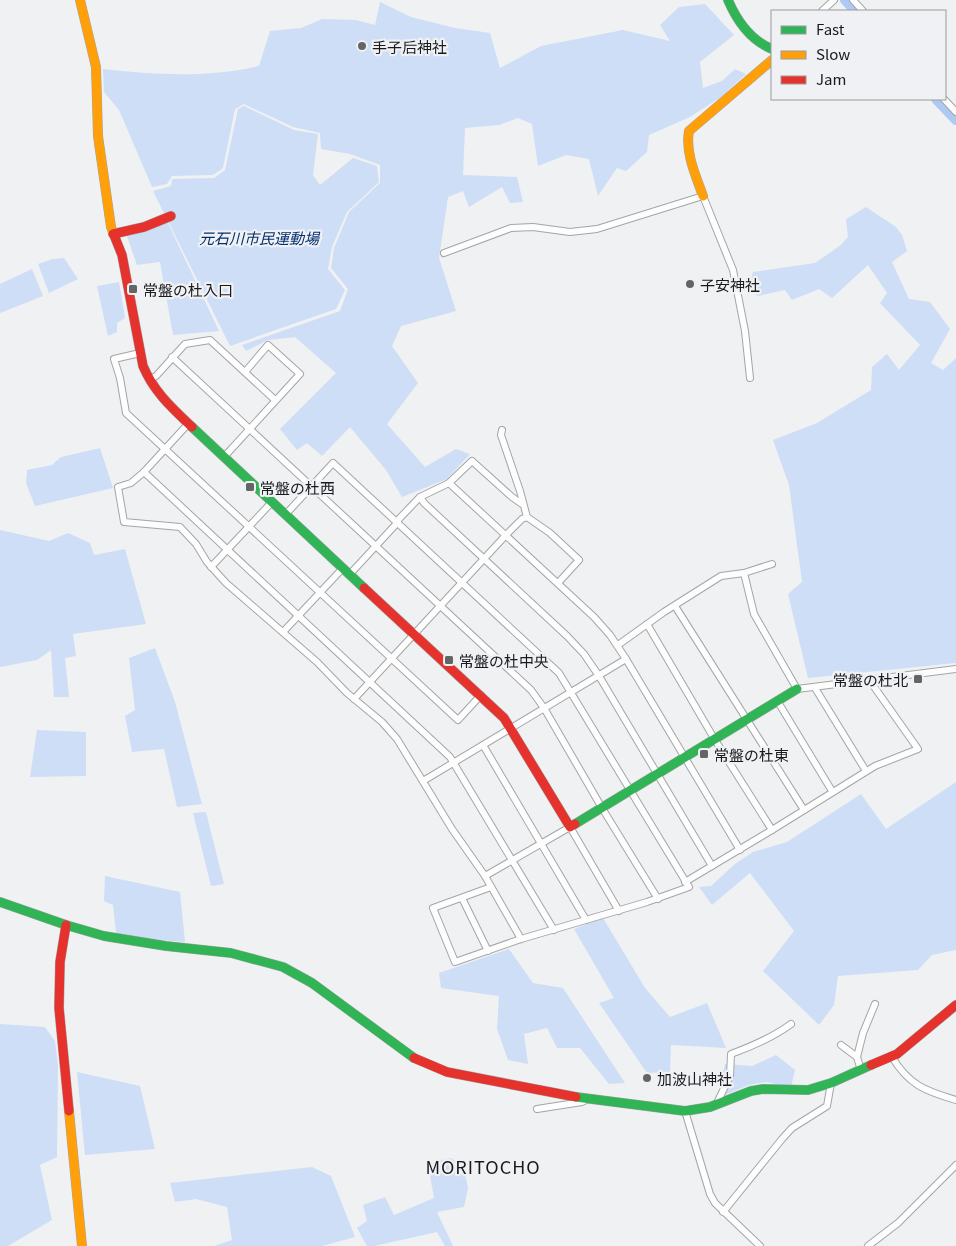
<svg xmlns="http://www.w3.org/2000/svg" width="956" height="1246" viewBox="0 0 956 1246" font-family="Georgia,'Noto Sans JP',serif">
  <rect width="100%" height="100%" fill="#f0f1f3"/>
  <g fill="#cedef6">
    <path d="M380 2 411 17 455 28 490 33 500 68 541 46 623 30 670 41 660 25 679 7 705 4 734 35 700 62 703 88 722 81 735 69 746 74 721 97 690 117 649 135 647 152 626 171 617 168 598 196 589 159 566 155 538 166 532 124 518 118 499 125 465 128 463 175 517 177 523 202 510 203 502 187 469 207 463 191 448 197 439 258 456 311 401 326 392 346 418 383 387 424 425 467 456 449 470 454 447 479 402 497 386 470 350 427 322 456 307 443 297 450 280 429 336 373 295 337 268 340 246 351 242 345 340 311 348 289 331 268 334 248 349 212 380 183V165L350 154 321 149 320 133 293 127 244 104 235 109 223 168 213 175 172 176 167 184 152 187 119 110 104 92 103 69C155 75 208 78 259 66L270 31 301 28 322 19 356 20 375 25Z"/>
    <path d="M244 106 294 130 318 134 313 175 320 185 353 158 377 166 379 182 347 212 332 247 328 269 345 290 336 309 230 346 153 191 171 186 172 179 214 178 225 170 238 109Z"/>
    <path d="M866 207 896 227 902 235 907 251 892 262 909 299 930 302 950 329 931 363 943 370 956 358V663L808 678 788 594 802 582 789 485 773 440 817 423 871 390 872 367 887 354 899 370 920 345 880 303 887 293 868 265 832 298 819 289 792 300 785 290 758 296 748 288 753 272 815 263 841 245 848 237 846 219Z"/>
    <path d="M167 221 219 331 173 335 160 262 137 265 127 236Z"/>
    <path d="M64 258 78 279 49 293 38 264 53 259Z"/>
    <path d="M32 269 43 296 0 313V284Z"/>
    <path d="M119 282 125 318 117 323V332L108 336 97 286Z"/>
    <path d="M100 448 113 488 35 506 26 483 27 470 52 465 61 457Z"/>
    <path d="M0 530 49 541 68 533 90 543 94 555 125 549 146 624 73 634 76 656 65 658 69 697H54L51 650 37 660 0 667Z"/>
    <path d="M155 648 175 702 202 804 177 807 164 749 132 752 125 716 135 710 129 658Z"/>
    <path d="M37 730 86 732V776L30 777Z"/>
    <path d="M956 782V950L932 955 918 970 838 976 834 1005 819 1025 763 971 794 931 750 873 712 905 699 887 711 886 735 864 753 852 787 842 861 794 886 829Z"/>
    <path d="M206 812 224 884 211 886 193 813Z"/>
    <path d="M105 876 180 892 185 942 132 938 116 933 113 905 104 901Z"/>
    <path d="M603 918 645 988 670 1017 707 1003 726 1048 671 1045 670 1072 647 1073 599 1003 614 998 574 929Z"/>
    <path d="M509 949 533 983 563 988 625 1083 609 1084 580 1048H557L547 1028 524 1034 528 1064 508 1060 497 1029 499 996 441 988 439 973Z"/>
    <path d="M0 1024 45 1027 55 1041 58 1066 57 1157 40 1165 52 1220 8 1246H0Z"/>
    <path d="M776 1055 795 1070 791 1087 766 1082 749 1085 725 1095 721 1082 725 1064 752 1066Z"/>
    <path d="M77 1072 140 1086 155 1149 85 1155Z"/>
    <path d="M451 1158 464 1168 468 1188 464 1207 437 1212 453 1246H445L437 1232 374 1246H367L357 1228 367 1221 363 1205 385 1197 394 1215 434 1198 430 1176 440 1160Z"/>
    <path d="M312 1167 331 1176 355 1237 322 1246H214L232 1240 227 1207 196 1199 175 1202 170 1183Z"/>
  </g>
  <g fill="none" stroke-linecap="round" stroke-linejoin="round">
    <g stroke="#aec9f3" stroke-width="10">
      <path d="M845 0 855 11"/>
      <path d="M936 99 956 120"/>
    </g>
    <defs>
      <g id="street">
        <path d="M853 0 863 11"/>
        <path d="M822 11 834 0"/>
        <path d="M944 99 956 112"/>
        <path d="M444 253 511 228 533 227 570 232 597 229 703 196 733 270 745 331 750 378"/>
        <path d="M140 353 114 359 120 378 126 413 458 720 481 695"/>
        <path d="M172 357 531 690 544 708 602 808 658 899"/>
        <path d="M149 380 156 376 185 344 210 340 275 400"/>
        <path d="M188 424 144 472 131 483 118 487 124 522 180 527 196 544 207 562 226 583 317 662 347 693 382 722 397 739 452 829 485 876 521 939"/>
        <path d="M502 430 501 435 520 491 527 517 550 533 579 560 558 583"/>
        <path d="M224 457 300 374 268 345 245 372"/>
        <path d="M144 472 450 757 554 930"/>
        <path d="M449 483 594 617 610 635 626 659 740 850"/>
        <path d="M420 497 424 503 567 636 584 654 599 676 712 866"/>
        <path d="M286 514 333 463 559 673 689 887 647 902 521 939 455 962 433 908 491 887"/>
        <path d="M397 521 420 497 449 483 472 461 512 497 522 504"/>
        <path d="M211 567 272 502"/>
        <path d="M744 573 754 614 797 689 956 669"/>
        <path d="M350 574 398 522"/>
        <path d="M675 606 804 810"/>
        <path d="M647 624 715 740 772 830"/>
        <path d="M283 632 343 568"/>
        <path d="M618 645 664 612 721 576 744 573 772 564"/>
        <path d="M815 688 866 771"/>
        <path d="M354 699 506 535 522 519 527 517"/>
        <path d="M778 702 832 791"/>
        <path d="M483 745 586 920"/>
        <path d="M423 781 626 659"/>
        <path d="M485 876 570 827 619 911"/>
        <path d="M685 882 772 830 875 766 918 749 870 681"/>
        <path d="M462 898 488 951"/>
        <path d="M841 1045 857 1057"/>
        <path d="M892 1057C909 1085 925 1091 956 1100"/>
        <path d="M861 1070 857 1057 863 1033 875 1004"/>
        <path d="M716 1105 730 1076 731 1054C753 1046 772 1038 791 1024"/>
        <path d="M537 1109 582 1102 586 1100"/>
        <path d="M685 1111 710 1194 715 1203 760 1246"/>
        <path d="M723 1212 782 1139 792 1128 827 1106 831 1083"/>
        <path d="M868 1246 898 1223 956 1165"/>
      </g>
      <g id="fast">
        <path d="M728 0C737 21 750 40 772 49"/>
        <path d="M192 427 364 588"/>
        <path d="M575 824 797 689"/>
        <path d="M0 902 66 925 104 936 166 946 231 953 283 967 312 983 414 1058"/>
        <path d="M576 1097 685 1111 710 1107 751 1091 763 1089 808 1090 831 1083 871 1065"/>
      </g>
      <g id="slow">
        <path d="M80 0 96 67 98 136 111 227 114 235"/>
        <path d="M703 196C696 176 685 153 689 131L772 60"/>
        <path d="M69 1111 82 1246"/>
      </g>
      <g id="jam">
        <path d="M113 234 144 227 171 216"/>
        <path d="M114 235 122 255 143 366C154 392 172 408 192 427"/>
        <path d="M364 588 504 718 570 827 575 824"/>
        <path d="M66 925 60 962 59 1008 69 1111"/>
        <path d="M414 1058 447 1072 576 1097"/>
        <path d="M871 1065 897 1054 956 1005"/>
      </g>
    </defs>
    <use href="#street" stroke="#a4a5a7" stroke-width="8"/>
    <use href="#fast" stroke="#a4a5a7" stroke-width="10"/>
    <use href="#slow" stroke="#a4a5a7" stroke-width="10"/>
    <use href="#jam" stroke="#a4a5a7" stroke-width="10"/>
    <use href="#street" stroke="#fdfdfd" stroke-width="6"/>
    <use href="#fast" stroke="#30b455" stroke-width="9"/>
    <use href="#slow" stroke="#ff9f0a" stroke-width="9"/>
    <use href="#jam" stroke="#e5322d" stroke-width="9"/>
  </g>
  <g fill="#646567" stroke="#eff1f4" stroke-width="2">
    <circle cx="362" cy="46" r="5"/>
    <circle cx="690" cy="284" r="5"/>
    <rect x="128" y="284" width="10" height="10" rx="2.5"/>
    <rect x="245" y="482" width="10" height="10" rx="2.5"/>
    <rect x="444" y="655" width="10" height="10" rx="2.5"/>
    <rect x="913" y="674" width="10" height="10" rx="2.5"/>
    <rect x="699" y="749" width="10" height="10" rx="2.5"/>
    <circle cx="647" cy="1078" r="5"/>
  </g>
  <g text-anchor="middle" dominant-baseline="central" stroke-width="4.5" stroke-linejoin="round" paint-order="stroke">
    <g font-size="15" fill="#191a1b" stroke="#eff1f4" text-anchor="start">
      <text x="372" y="46">手子后神社</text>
      <text x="700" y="284">子安神社</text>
      <text x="143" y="289">常盤の杜入口</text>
      <text x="260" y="487">常盤の杜西</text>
      <text x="459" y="660">常盤の杜中央</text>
      <text x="908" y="679" text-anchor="end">常盤の杜北</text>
      <text x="714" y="754">常盤の杜東</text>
      <text x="657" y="1078">加波山神社</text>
    </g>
    <g font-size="15" font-style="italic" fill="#042f6e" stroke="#eff1f4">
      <text x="259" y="237">元石川市民運動場</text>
    </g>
    <g font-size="18" letter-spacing="1" fill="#191a1b" stroke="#eff1f4">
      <text x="483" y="1166">MORITOCHO</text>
    </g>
  </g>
  <rect x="771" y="10" width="175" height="90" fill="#eff1f4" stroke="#999b9d"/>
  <rect x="781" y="26" width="25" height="8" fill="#30b455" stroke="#999b9d"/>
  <text x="816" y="35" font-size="15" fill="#191a1b">Fast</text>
  <rect x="781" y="51" width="25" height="8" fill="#ff9f0a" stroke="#999b9d"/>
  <text x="816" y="60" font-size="15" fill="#191a1b">Slow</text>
  <rect x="781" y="76" width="25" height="8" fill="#e5322d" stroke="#999b9d"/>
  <text x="816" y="85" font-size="15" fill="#191a1b">Jam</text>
</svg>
